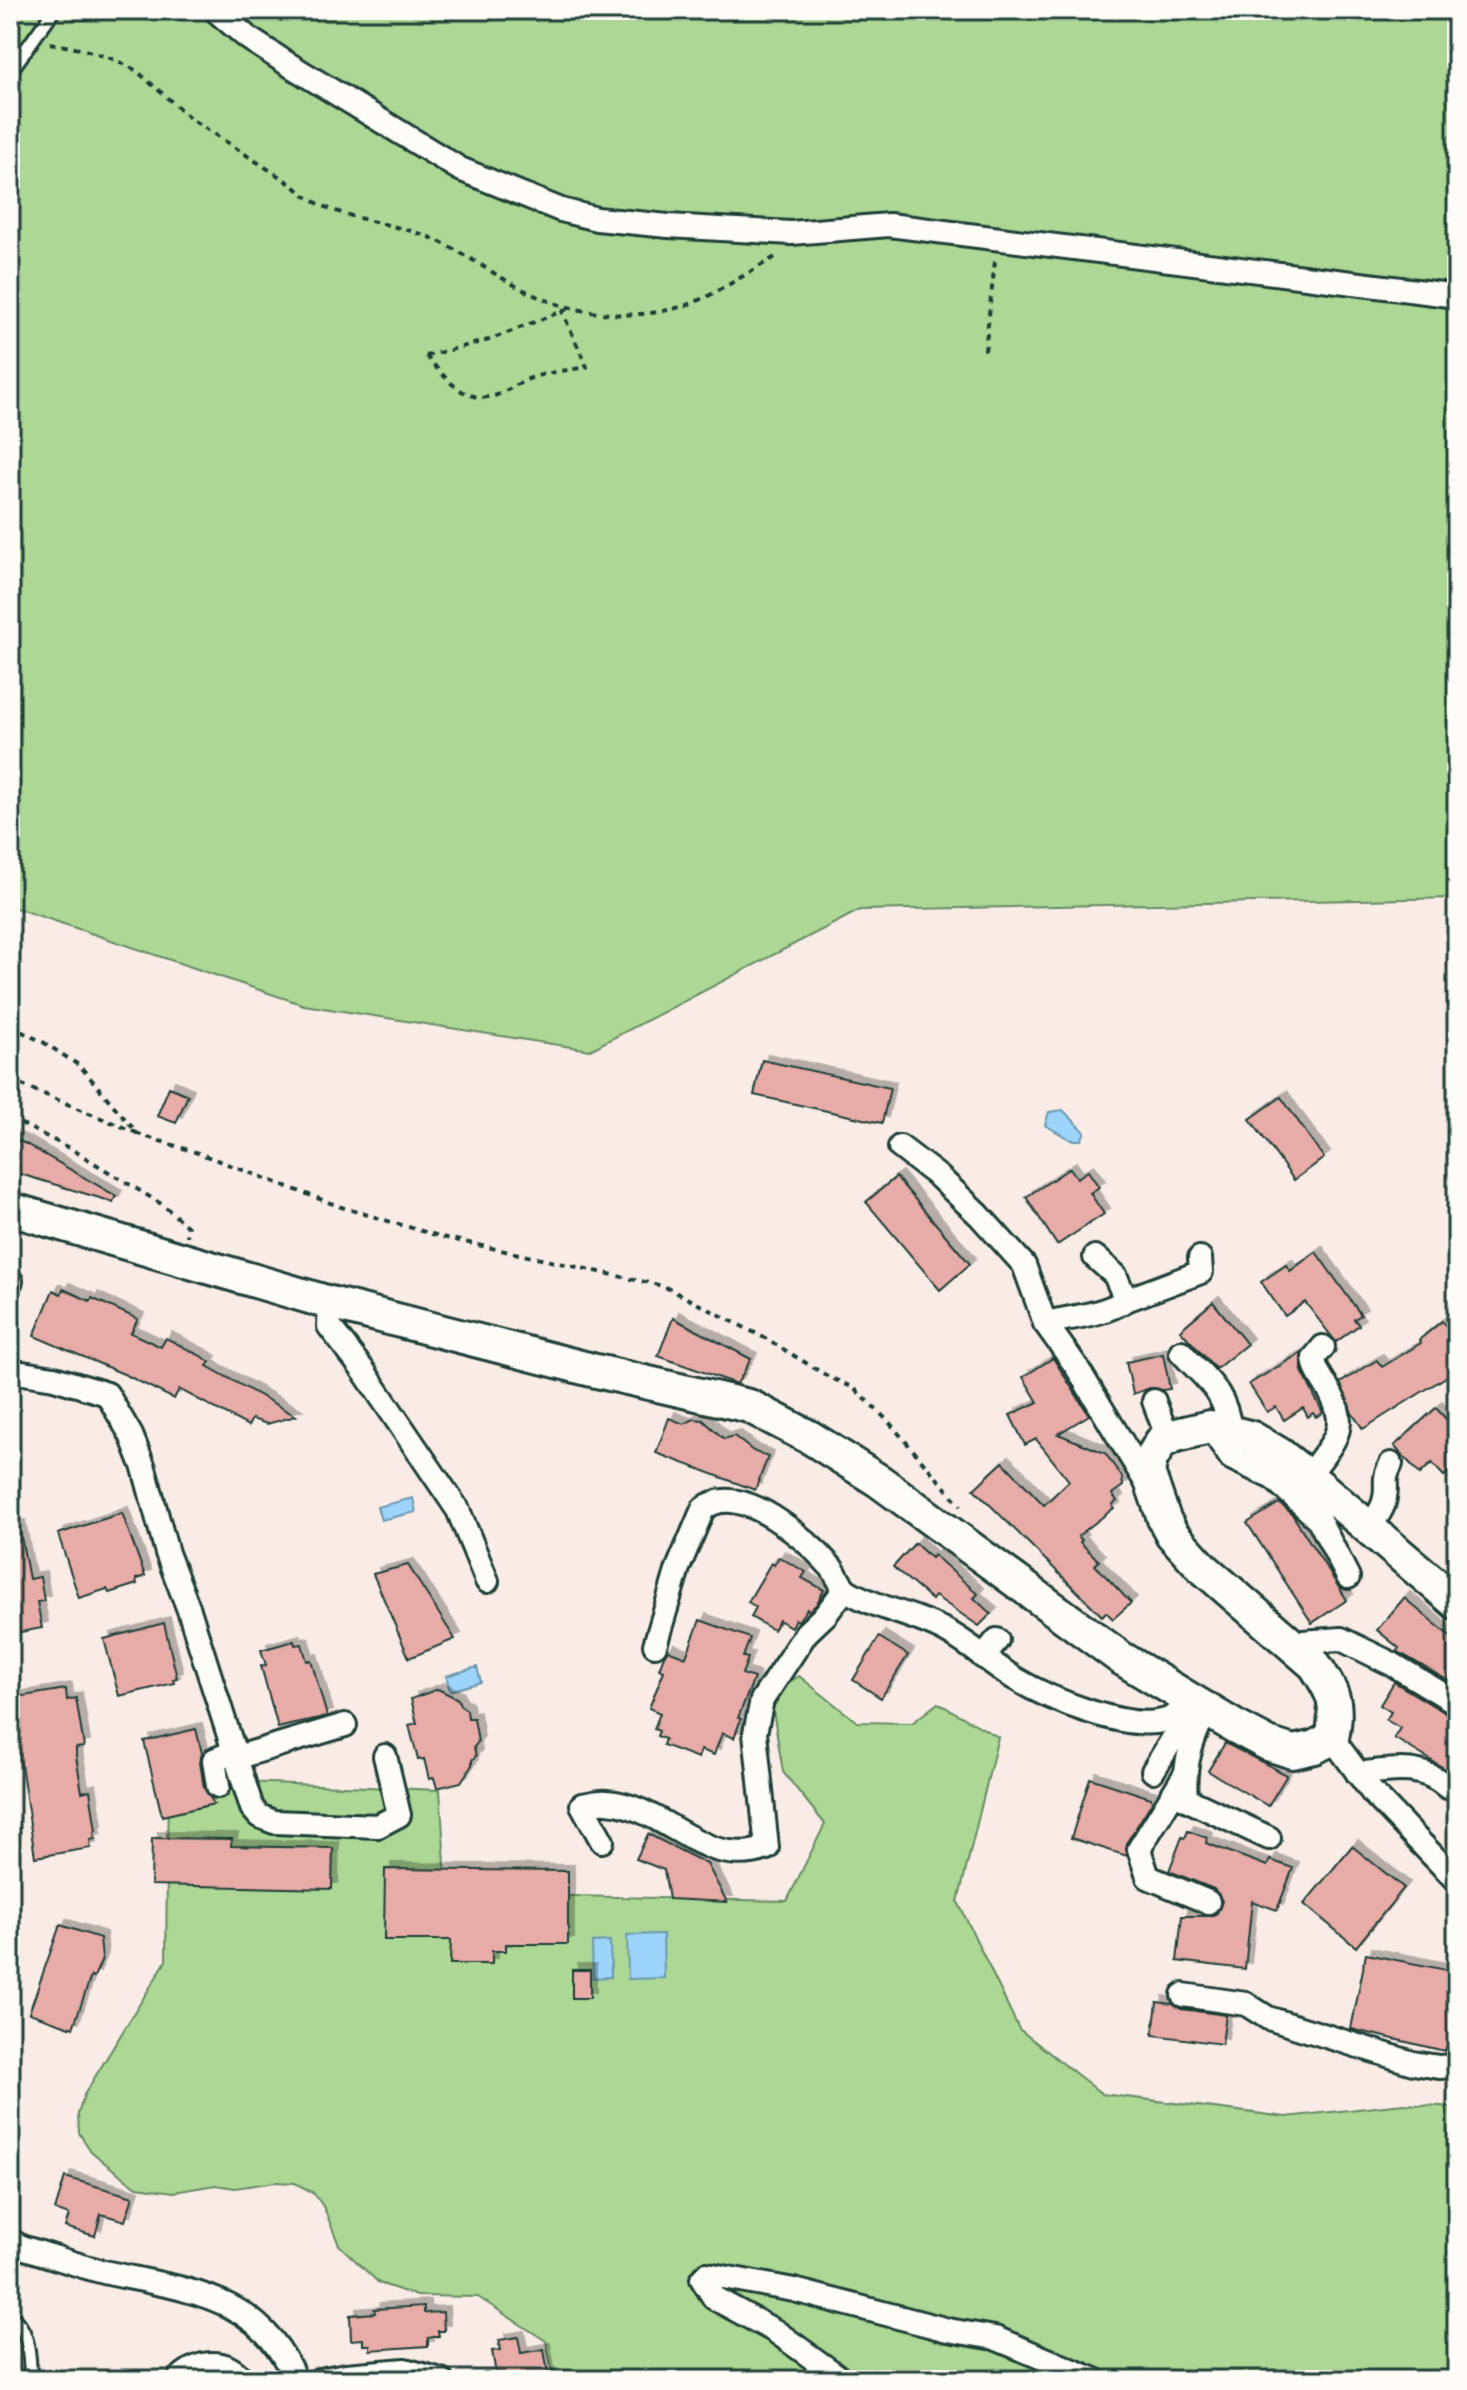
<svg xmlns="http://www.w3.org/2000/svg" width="1467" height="2390" viewBox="0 0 1467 2390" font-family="'Indie Flower',sans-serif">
  <defs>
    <filter id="shadow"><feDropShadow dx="6" dy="-6" stdDeviation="0" flood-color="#0004"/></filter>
  </defs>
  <rect width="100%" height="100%" fill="#f9ece7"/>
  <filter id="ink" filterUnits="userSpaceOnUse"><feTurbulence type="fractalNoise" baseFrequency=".0125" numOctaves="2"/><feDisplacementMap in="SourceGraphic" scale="16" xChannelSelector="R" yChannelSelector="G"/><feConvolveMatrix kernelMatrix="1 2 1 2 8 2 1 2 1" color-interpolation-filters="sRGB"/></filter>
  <g filter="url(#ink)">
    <g fill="#acd795" stroke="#668a64" stroke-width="2">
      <path d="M10 10H1457V898L860 910 590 1050 304 1005 10 906Z"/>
      <path d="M799 1676 857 1722 912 1723 938 1703 998 1737 958 1902 1019 2029 1102 2094 1286 2117 1403 2104 1457 2107V2380H554L546 2341 478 2297 417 2296 379 2283 339 2245 324 2208 314 2193 295 2183 275 2182 235 2188 215 2185 174 2192 137 2187 106 2164 91 2151 79 2133 78 2114 84 2095 166 1961 168 1779 440 1790 447 1893 787 1901 825 1824 783 1772 770 1692Z"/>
    </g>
    <g fill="#9dd4fc" stroke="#6b98ac" stroke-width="2">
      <path d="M1063 1110 1085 1132 1081 1140H1071L1045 1125 1049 1112Z"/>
      <path d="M413 1498 416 1512 381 1520 377 1507Z"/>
      <path d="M477 1667 481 1682 450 1691 446 1676Z"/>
      <path d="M663 1934 664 1978 628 1979 627 1935Z"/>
      <path d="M610 1941 611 1977 593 1978 592 1942Z"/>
    </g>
    <g fill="#e7aba8" stroke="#1f3d34" stroke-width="2" filter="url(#shadow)">
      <path d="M762 1060 890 1088 882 1123 754 1095Z"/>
      <path d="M169 1087 188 1095 176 1123 157 1116Z"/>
      <path d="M1281 1097 1324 1158 1294 1180 1250 1119Z"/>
      <path d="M10 1137 26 1144 116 1196 113 1202 10 1171Z"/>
      <path d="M1070 1168 1077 1178 1088 1171 1099 1187 1090 1193 1104 1214 1057 1245 1026 1197Z"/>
      <path d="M896 1177 970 1264 940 1290 866 1202Z"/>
      <path d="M1316 1252 1361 1315 1354 1319 1359 1325 1336 1342 1305 1302 1285 1316 1261 1282 1286 1265 1290 1271Z"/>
      <path d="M63 1289 90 1301 92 1298 138 1319 131 1333 161 1347 166 1338 203 1357 210 1362 207 1366 296 1416 267 1424 252 1419 248 1426 179 1389 174 1399 126 1375 34 1336 53 1290 61 1294Z"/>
      <path d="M1213 1302 1247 1344 1216 1369 1180 1330Z"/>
      <path d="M673 1318 751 1359 737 1384 658 1356Z"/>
      <path d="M1442 1321 1457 1340V1370L1363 1429 1352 1413 1340 1383 1377 1360 1382 1367 1421 1343 1419 1340Z"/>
      <path d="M1301 1353 1302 1371 1323 1413 1316 1417 1313 1413 1308 1417 1303 1408 1284 1420 1276 1407 1267 1412 1249 1384Z"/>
      <path d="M1163 1354 1170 1389 1163 1390 1150 1388 1133 1394 1126 1362Z"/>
      <path d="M1053 1358 1089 1415 1058 1434 1105 1453 1122 1477 1123 1486 1112 1494 1117 1501 1112 1505 1114 1508 1078 1536 1082 1540 1080 1542 1099 1561 1095 1565 1131 1603 1113 1619 1106 1612 1102 1616 974 1489 1003 1462 1044 1505 1069 1481 1036 1439 1025 1445 1010 1415 1038 1402 1023 1377Z"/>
      <path d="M1436 1408 1457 1431V1465L1444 1476 1432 1463 1420 1474 1394 1446Z"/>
      <path d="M669 1418 684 1424 694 1419 703 1420 724 1439 734 1436 753 1451 768 1457 755 1490 656 1453Z"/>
      <path d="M1279 1503 1292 1514 1347 1600 1312 1623 1247 1523Z"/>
      <path d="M122 1513 145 1576 136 1579 137 1584 109 1593 107 1589 79 1598 58 1534Z"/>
      <path d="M19 1526 29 1579 40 1577 44 1601 37 1602 42 1628 10 1634V1527Z"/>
      <path d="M915 1543 931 1558 934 1555 978 1594 974 1598 991 1614 979 1626 935 1596 932 1600 893 1567Z"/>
      <path d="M779 1557 806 1572 802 1578 824 1590 816 1605 809 1611 807 1609 798 1621 795 1619 791 1627 779 1620 773 1630 751 1617 756 1607 748 1602 771 1563 774 1565Z"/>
      <path d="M408 1565 455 1639 409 1658 373 1574Z"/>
      <path d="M1404 1598 1457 1642V1668L1447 1680 1397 1651 1399 1648 1377 1630Z"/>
      <path d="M700 1620 750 1638 743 1657 748 1658 742 1674 754 1678 738 1718 741 1719 734 1738 722 1733 714 1755 701 1750 698 1758 663 1745 665 1739 657 1736 659 1731 654 1729 660 1713 649 1708 664 1671 659 1669 664 1656 668 1650 686 1657Z"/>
      <path d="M164 1623 177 1678 173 1679 174 1683 119 1696 104 1639Z"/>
      <path d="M879 1637 908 1655 881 1698 853 1680Z"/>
      <path d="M294 1641 295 1645 302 1644 307 1661 311 1660 327 1716 278 1728 261 1666 266 1665 261 1650Z"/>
      <path d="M1394 1682 1457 1720V1776L1394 1738 1400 1728 1386 1720 1391 1712 1380 1705Z"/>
      <path d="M66 1689 67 1700 76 1698 84 1747 76 1748V1756L82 1792 90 1790 96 1831 94 1832 95 1839 90 1840 91 1848 35 1857 11 1698Z"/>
      <path d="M438 1689 458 1699 460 1705 467 1710 468 1718H474L478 1742 474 1747 476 1756 472 1760V1765L461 1782 437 1788 434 1778 429 1779 424 1759 418 1760 409 1725 417 1723 411 1699Z"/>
      <path d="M196 1729 202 1753 200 1762 204 1788 214 1804 162 1816 144 1741Z"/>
      <path d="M1225 1743 1287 1775 1268 1806 1208 1771Z"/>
      <path d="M1090 1778 1151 1798 1152 1802 1127 1842V1856L1071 1838Z"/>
      <path d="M1188 1831 1207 1838 1206 1843 1267 1866 1270 1860 1293 1868 1277 1910 1252 1901 1245 1969 1177 1961 1182 1916H1211L1217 1913 1222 1901 1214 1889 1169 1871 1182 1837 1185 1838Z"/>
      <path d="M648 1834 707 1864 727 1902 669 1899 664 1870 636 1859Z"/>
      <path d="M152 1838 232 1839 231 1846 333 1848 332 1889 151 1885Z"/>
      <path d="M1352 1846 1404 1888 1356 1947 1304 1904Z"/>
      <path d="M385 1869 568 1871V1944H506V1951H492V1964H450L451 1940H384Z"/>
      <path d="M60 1925 100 1938 102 1959 94 1977 91 1976 73 2028 29 2013Z"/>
      <path d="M1366 1954 1457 1972V2047L1448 2044 1445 2051 1351 2029Z"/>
      <rect x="572" y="1970" width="18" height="28"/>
      <path d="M1157 2002 1172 2004 1181 2009 1226 2015 1222 2044 1153 2035Z"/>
      <path d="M65 2177 133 2197 125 2221 101 2214 95 2236 65 2227 69 2215 55 2210Z"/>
      <path d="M424 2306V2313L443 2312 444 2331H438L439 2336 428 2338V2346L370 2350V2345H363V2339L351 2340 350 2315 375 2313 374 2309Z"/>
      <path d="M518 2337 521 2353 544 2349 549 2380H497L492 2351 501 2350 499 2340Z"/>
    </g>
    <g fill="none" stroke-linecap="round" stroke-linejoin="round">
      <defs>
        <g id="lane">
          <path d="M10 72 54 10"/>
          <path d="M10 2316C31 2329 29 2358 31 2380"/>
        </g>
        <g id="street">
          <path d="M215 10 248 38 288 64 460 169 561 210 597 219 668 226 791 233 889 225 1457 296"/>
          <path d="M900 1147 939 1177 979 1215 1024 1265 1045 1323 1076 1366 1149 1487"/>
          <path d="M10 1282 11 1281"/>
          <path d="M1126 1300 1201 1272 1200 1258"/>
          <path d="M330 1303 329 1326 363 1370 458 1510 487 1581"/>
          <path d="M1045 1323C1072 1317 1103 1315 1126 1300L1115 1275 1095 1257"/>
          <path d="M1181 1352C1206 1380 1225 1390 1230 1430"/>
          <path d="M10 1371 54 1378 107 1394 131 1435 144 1468 167 1553 189 1610 252 1808 259 1816 274 1822 378 1826 399 1815 385 1756"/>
          <path d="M1154 1401 1168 1439"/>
          <path d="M1210 1427 1231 1458 1273 1478 1319 1520 1348 1577"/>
          <path d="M1308 1477C1332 1441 1353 1430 1327 1387 1321 1377 1315 1370 1314 1358L1323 1347"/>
          <path d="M1368 1528C1375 1519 1384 1509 1385 1497 1388 1481 1382 1482 1391 1464"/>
          <path d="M1290 1643 1341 1639 1392 1664 1457 1703"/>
          <path d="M655 1645 678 1568 703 1509C740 1479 807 1540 831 1567 837 1574 840 1586 848 1591 878 1609 913 1614 944 1630 969 1643 990 1663 1014 1678 1047 1698 1131 1734 1169 1719 1178 1716 1185 1705 1191 1698"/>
          <path d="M983 1657 997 1640"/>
          <path d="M1207 1710C1191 1739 1183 1766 1186 1799L1269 1838"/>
          <path d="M1332 1738 1372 1792 1457 1881"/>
          <path d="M238 1757 345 1725"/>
          <path d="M1153 1771 1177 1732 1181 1711"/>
          <path d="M1358 1774C1391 1770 1421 1763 1447 1787"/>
          <path d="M1184 1776 1139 1849 1148 1877 1208 1902"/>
          <path d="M218 1786 214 1760 236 1751"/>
          <path d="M602 1841 582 1805C590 1804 599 1801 607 1802 666 1806 704 1871 767 1848L755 1733 762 1700 806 1633 826 1614 845 1589"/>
          <path d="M1183 1995 1246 2004 1268 2018 1413 2063 1439 2067 1457 2066"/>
          <path d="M10 2240 21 2247C49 2255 76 2265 104 2272 183 2290 261 2293 295 2380"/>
          <path d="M180 2378C200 2360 226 2358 243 2380"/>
          <path d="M319 2380 346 2375 405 2370 441 2380"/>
          <path d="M843 2380 775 2331 714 2298 702 2279 707 2274 794 2290 948 2330 995 2338 1095 2380"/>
        </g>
        <path id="secondary" d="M10 1209 330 1303 592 1370 749 1406 811 1438 879 1481 1121 1658 1234 1726 1268 1744 1293 1752 1315 1747 1332 1738C1339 1703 1334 1694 1315 1665L1202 1567 1172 1534 1164 1519 1148 1472 1151 1459 1161 1442 1176 1435 1210 1427 1252 1438 1279 1454 1317 1484 1457 1603"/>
      </defs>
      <use href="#lane" stroke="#1f3d34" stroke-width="17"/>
      <use href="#street" stroke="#1f3d34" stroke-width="28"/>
      <use href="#secondary" stroke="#1f3d34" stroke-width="38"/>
      <g stroke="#1f3d34" stroke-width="4" stroke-dasharray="6 6" stroke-linecap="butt">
        <path d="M50 43 85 50 116 60 137 71 191 119 294 186C328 221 392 220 436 240 467 254 495 276 526 291 580 319 655 324 710 295 733 283 755 268 779 255"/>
        <path d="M985 351 995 261"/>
        <path d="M426 356C445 377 465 406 497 395 509 390 520 382 531 378 549 372 569 370 587 367L562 311"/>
        <path d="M426 356 489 340 570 308"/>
        <path d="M10 1026 43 1042 80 1066 138 1134 198 1153 341 1207 442 1237 663 1286 765 1338 829 1377 854 1388 888 1421 961 1506"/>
        <path d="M10 1080 137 1133"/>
        <path d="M10 1118 73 1150 163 1205 188 1227 187 1236"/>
      </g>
      <use href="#lane" stroke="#fdfcf7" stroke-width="11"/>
      <use href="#street" stroke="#fdfcf7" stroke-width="22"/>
      <use href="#secondary" stroke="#fdfcf7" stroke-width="32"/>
    </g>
  </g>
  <rect width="1467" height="2390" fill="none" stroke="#fdfcf7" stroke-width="40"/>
  <rect x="20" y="20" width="1427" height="2350" fill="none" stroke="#1f3d34" stroke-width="3" filter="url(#ink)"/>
</svg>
